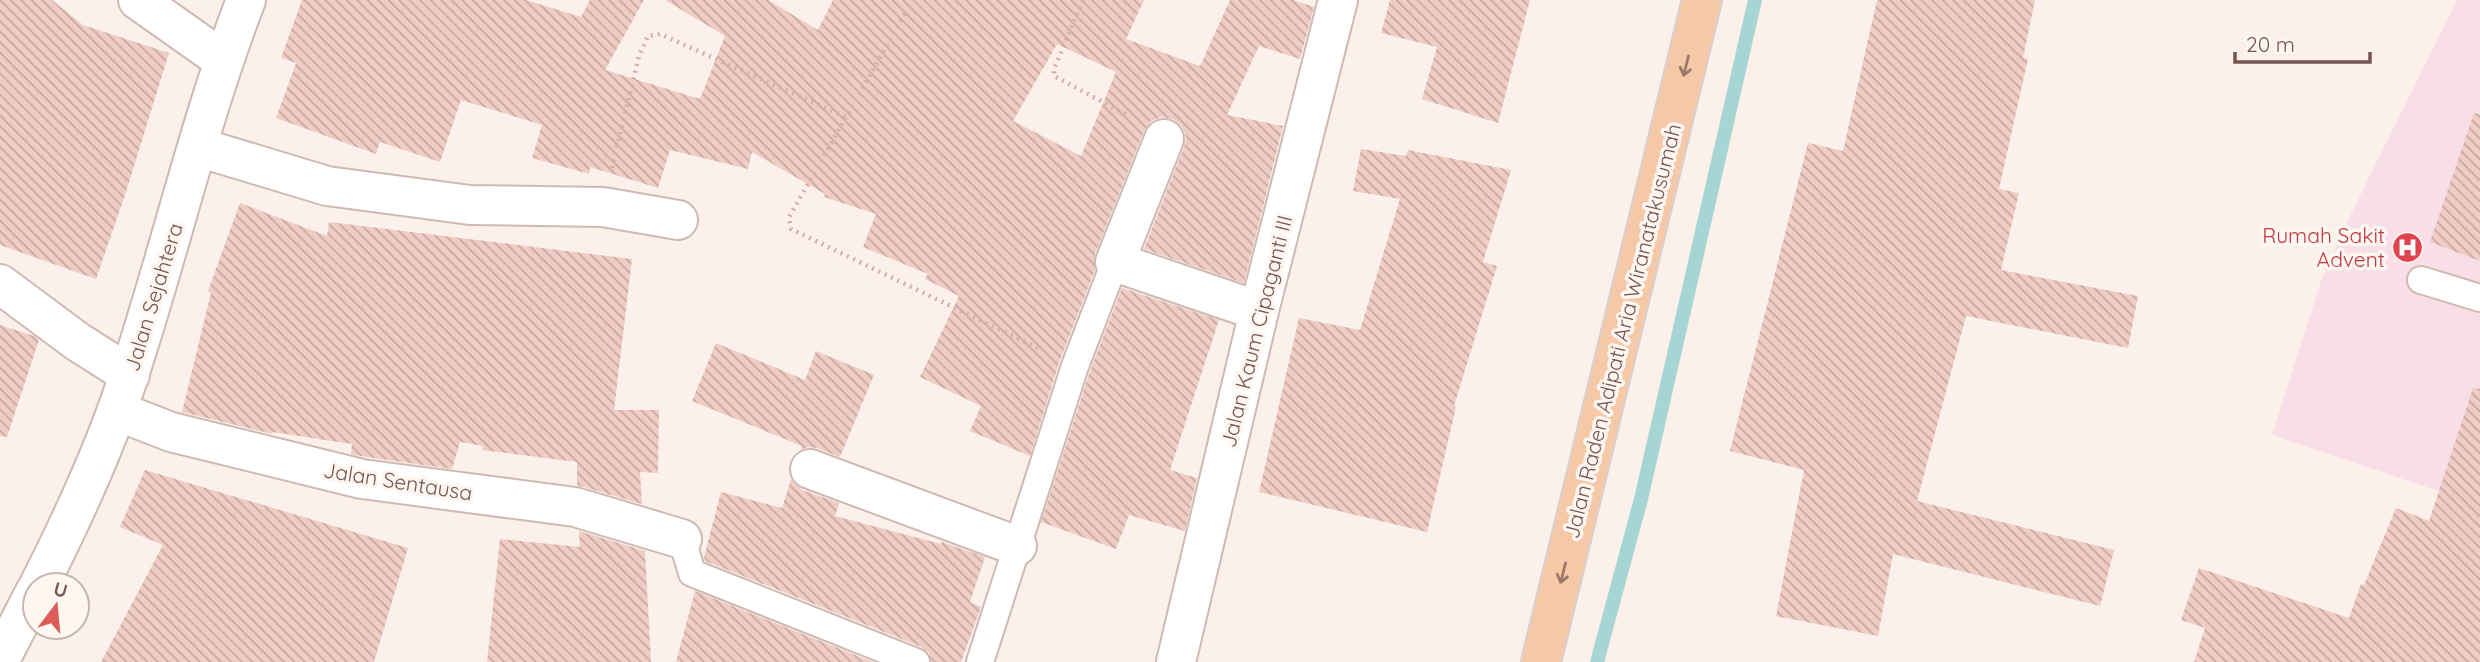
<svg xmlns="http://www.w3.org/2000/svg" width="2480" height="662" viewBox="0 0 2480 662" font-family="Quicksand,sans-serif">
  <defs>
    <pattern id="building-back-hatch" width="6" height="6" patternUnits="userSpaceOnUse" patternTransform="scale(1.75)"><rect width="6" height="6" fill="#efccc4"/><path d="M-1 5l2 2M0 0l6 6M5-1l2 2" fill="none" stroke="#c6a8a2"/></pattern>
  </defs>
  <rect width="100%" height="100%" fill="#fbf1ea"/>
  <path fill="#f8dee6" d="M2457 0H2480V505L2272 435 2321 281 2351 214Z"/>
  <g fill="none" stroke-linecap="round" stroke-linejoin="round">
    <path stroke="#a6d5d3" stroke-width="14" d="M1597 662 1641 499 1755 0"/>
  </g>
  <g fill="url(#building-back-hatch)" fill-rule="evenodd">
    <path d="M0 0H52L83 25 169 53 125 195 96 279 0 245Z"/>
    <path d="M302 0H526L581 17 590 0H644L605 70 700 99 725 36 665 0H768L818 30 833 0H1144L1126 39 1200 66 1230 0H1293L1314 7 1300 59 1259 46 1227 115 1283 126 1244 283 1144 249 1184 147 1186 137 1182 126 1173 119 1162 117 1151 121 1144 131 1095 254V270L1060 360 1030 456 970 431 981 406 920 377 959 296 925 279 928 274 863 247 876 214 824 197 825 194 752 152 748 169 670 150 658 188 590 167 589 174 532 158 542 125 461 100 440 162 380 142 376 154 276 118 296 63 281 58ZM1057 44 1116 72 1081 156 1013 121Z"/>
    <path d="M1390 0H1530L1498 123 1422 99 1437 47 1381 33Z"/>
    <path d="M1877 0H2035L2023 58 2028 59 1999 189 2019 193 2001 270 2138 296 2128 348 1966 316 1917 501 2114 550 2100 606 1893 554 1878 636 1776 616 1804 470 1730 451 1808 143 1843 151Z"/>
    <path d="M2474 113 2480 114V261L2430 242Z"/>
    <path d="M1361 149 1406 156 1408 150 1511 170 1483 262 1497 266 1454 406 1456 407 1427 532 1259 492 1299 318 1360 330 1400 199 1353 191Z"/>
    <path d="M240 203 327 236 329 222 632 259 614 410H659L658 473 640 472 642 504 577 485V462L482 450 483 446 460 442 452 469 366 457 351 454 352 444 272 432V434L182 412 211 293 208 291Z"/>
    <path d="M1122 288 1219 320 1170 470 1197 478 1185 531 1129 515 1116 549 1041 522 1090 371Z"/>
    <path d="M0 325 34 336 39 340 7 437 0 436Z"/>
    <path d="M716 343 805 380 816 351 874 375 840 457 817 448 807 447 801 450 802 446 692 401Z"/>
    <path d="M2473 388 2480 389V662H2194L2205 628 2181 620 2199 568 2349 618 2361 584 2364 585 2396 508 2429 521Z"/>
    <path d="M145 470 408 548 374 662H101L163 545 120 527Z"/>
    <path d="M791 479 802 490 839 503 835 516 941 544 942 542 985 557 970 602 981 607 961 662H931L929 653 922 647 705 561 704 557 721 492 782 508Z"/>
    <path d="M579 531 645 551 651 662H487L500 539 580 547Z"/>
    <path d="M695 591 873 662H676Z"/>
  </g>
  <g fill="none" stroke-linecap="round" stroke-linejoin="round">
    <defs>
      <g id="service">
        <path d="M2421 280 2480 298"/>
        <path d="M682 539 692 573 916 662"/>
        <path d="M980 662 1075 366 1115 262"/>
      </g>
      <g id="minor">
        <path d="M138 0 223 60"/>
        <path d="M1164 139 1115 262 1259 311"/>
        <path d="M198 147 327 186 470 205 603 207 678 220"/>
        <path d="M0 284 78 342 130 375"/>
        <path d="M117 411 171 432 362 479 575 507 682 539"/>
        <path d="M810 469 1017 546"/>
        <path d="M39 585C73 518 106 447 129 375 170 251 199 122 246 0"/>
        <path d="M0 660 35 592"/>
        <path d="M1176 662 1259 311 1338 0"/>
      </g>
      <path id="primary" d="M1541 662 1702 0"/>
    </defs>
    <use href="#service" stroke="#cfbab3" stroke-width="30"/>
    <use href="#minor" stroke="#cfbab3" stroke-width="42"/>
    <use href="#primary" stroke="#d8cfce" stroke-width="42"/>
    <g stroke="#d4afa6" stroke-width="4.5" stroke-dasharray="2 5" stroke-linecap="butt">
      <path d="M1083 0 1054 69V76L1129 116"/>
      <path d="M905 14 789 217 791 229 1042 350"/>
      <path d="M612 168 639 56 648 36 660 34 846 117"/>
    </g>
    <use href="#service" stroke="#fff" stroke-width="26"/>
    <use href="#minor" stroke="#fff" stroke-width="38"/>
    <use href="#primary" stroke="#f5c9a8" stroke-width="38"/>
  </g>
  <defs><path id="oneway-shaft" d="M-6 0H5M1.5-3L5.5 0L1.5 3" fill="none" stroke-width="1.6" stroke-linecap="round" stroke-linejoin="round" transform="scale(1.75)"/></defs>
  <g stroke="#9b786a">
    <use href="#oneway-shaft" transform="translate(1686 66) rotate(104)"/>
    <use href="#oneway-shaft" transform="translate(1563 573) rotate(104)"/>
  </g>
  <defs>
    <symbol id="hospital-disc" viewBox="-11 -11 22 22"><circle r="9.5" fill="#e0444e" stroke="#fef6f0"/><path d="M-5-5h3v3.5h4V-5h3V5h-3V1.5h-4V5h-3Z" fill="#fff"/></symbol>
  </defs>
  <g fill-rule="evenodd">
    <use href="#hospital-disc" x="2390" y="230" width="35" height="35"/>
  </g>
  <g text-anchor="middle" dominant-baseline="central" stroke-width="7" stroke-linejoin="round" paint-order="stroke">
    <g font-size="21" fill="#be3a42" stroke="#fef6f0" text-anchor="end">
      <text x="2385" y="235">Rumah Sakit<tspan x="2385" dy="24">Advent</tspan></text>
    </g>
    <g font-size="21" fill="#75554f" stroke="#fef6f0">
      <text transform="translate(153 297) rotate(-73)">Jalan Sejahtera</text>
      <text transform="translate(1256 331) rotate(-76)">Jalan Kaum Cipaganti III</text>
      <text transform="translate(1622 331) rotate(-76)">Jalan Raden Adipati Aria Wiranatakusumah</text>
      <text transform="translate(398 481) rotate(9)">Jalan Sentausa</text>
    </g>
  </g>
  <g transform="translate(56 606) rotate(16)"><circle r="33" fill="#fef6f0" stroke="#c7b6b0" stroke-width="2"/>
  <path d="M0-5L12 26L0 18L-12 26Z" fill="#dc5c59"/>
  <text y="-10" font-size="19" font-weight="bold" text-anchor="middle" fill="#75554f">U</text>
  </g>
  <path d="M2235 52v10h135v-10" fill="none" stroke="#75554f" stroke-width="3.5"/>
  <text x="2246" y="52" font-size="21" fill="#75554f" stroke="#fef6f0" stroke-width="5" paint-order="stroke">20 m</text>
</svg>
